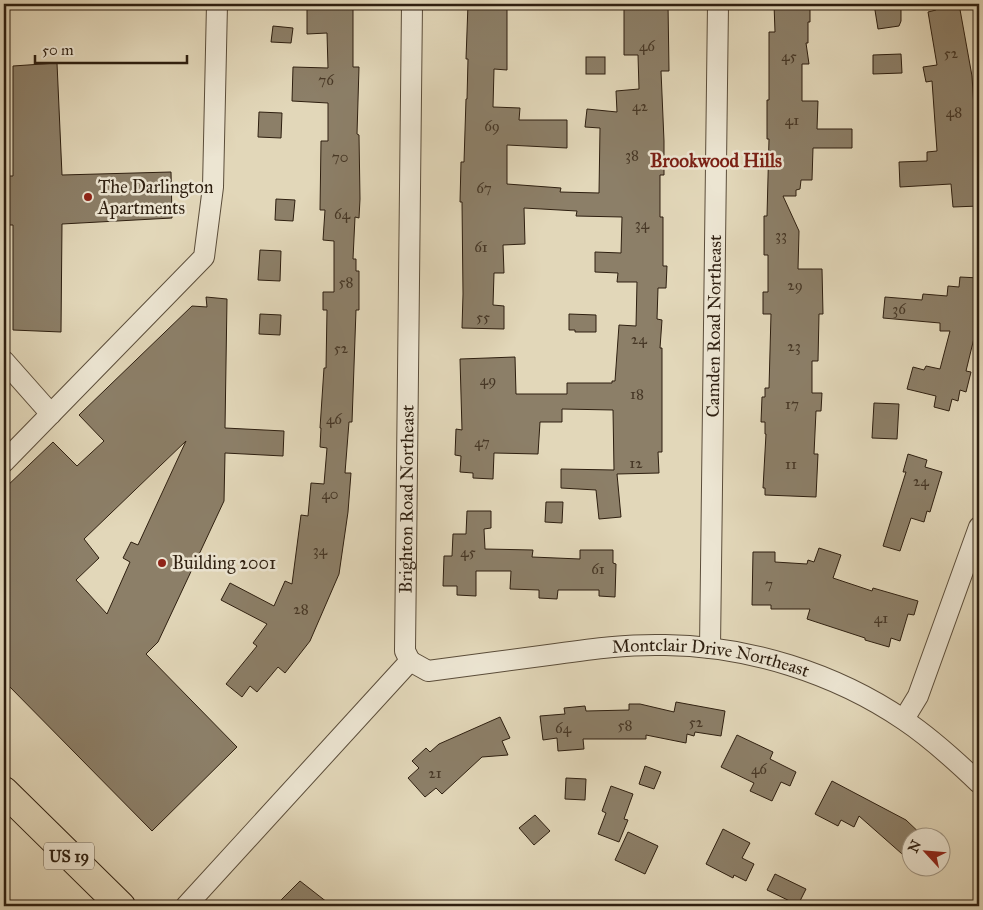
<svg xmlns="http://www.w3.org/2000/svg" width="983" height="910" viewBox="0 0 983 910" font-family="'IM FELL Great Primer',serif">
  <rect width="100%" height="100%" fill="#e2d7b9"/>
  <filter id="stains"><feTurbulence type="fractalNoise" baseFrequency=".004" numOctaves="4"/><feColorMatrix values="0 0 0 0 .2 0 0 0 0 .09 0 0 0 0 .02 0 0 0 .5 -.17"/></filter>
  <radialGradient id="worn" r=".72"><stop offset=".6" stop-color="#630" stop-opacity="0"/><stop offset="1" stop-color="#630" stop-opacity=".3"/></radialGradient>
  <g fill="#8c7f68" stroke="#2e1f10" fill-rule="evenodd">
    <path d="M307 4H353V67H359L357 134 359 135 360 199 359 218 355 217 353 259H356V271H359V310H356L352 422H349L345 473H351L348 512 339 574 310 641 285 673 278 667 257 692 250 686 242 697 226 684 257 646 253 643 267 624 221 600 230 583 274 606 285 581 292 584 301 515 308 516 311 483 324 484 327 448 320 447 321 428H320L324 368H326L327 310H323V292H334V241L323 240 325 210H320L321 141H328V103L292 101 293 67 328 68 327 33 307 34Z"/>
    <path d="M468 4H507V70L494 69 493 107 520 108 519 120H567V148L507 145V184L561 188 560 192 599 193 600 128 585 127 587 109 617 112 616 91 639 89 638 55H624V4H668L669 71H661L664 141V175H660V217H663V266H667L666 288H658L657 319 662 320 660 348H662V452H658L659 473 617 474 621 517 599 519 596 490 561 488V469L614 470 613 410 562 409V422H540L538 454 494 453 493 479 473 478V473L460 472 461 456 455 455 456 429 462 430 460 359 515 357 516 394H567V383H612V381H615L619 325 636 326 637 282H617L618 273 595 272V252L621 253 622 217 576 216 577 211 524 208 525 244 503 245 504 273H494L493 305 504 306V329L462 328 463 294 462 202H460L461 162H464L466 99H467L468 59H466Z"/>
    <path d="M774 4H810V22H808V43H806L809 64H802V101H818L817 129H852V148H813L812 180H801L800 189 796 190V196H783L799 231 798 269H822L823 314H819L818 361H812V393H822L821 411H816L814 454H818L816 497 765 495V488H763L766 434H765V422H761L762 397H765V388H769L771 314H763V292H768V255H764V216H767L769 139H767V100H769V32H775Z"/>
    <path d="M874 4H901V21L899 26 878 29Z"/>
    <path d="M935 4H959L972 76 978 173H979V206L953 207 951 184 900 187 899 162 927 161V152L937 151 932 81 926 82 923 67 937 65 928 12 936 10Z"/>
    <path d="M273 26 293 28 291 43 271 42Z"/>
    <path d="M901 54 902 73 873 74V55Z"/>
    <rect x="586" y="57" width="19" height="17"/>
    <path d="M57 63 62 175 171 172 172 218 62 224 61 332 13 330V225H4V176H13V66Z"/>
    <path d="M259 112 282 113 281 138 258 137Z"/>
    <path d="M276 199 295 200 293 221 275 220Z"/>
    <path d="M260 250 281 251 280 281 258 280Z"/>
    <path d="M960 277 979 278 978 334H975L966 371 971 372 966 392 960 390 958 401 952 399 949 411 934 407 936 396 907 389 913 367 924 370 926 366 940 369 950 331H940V323L883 318 885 297 922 300 923 294 947 296 948 286 959 287Z"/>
    <path d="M206 297 227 299 225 428 284 431 283 456 225 453 224 501 158 642 146 654 237 747 152 831 4 681V489L53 442 77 466 104 441 79 415 192 306 207 307ZM186 441 138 545 131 542 123 558 130 562 107 614 76 580 99 558 84 539Z"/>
    <path d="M260 314 281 315 280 335 259 334Z"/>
    <path d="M569 314 596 315V332H575V330H569Z"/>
    <path d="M874 403 899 404 897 439 872 438Z"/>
    <path d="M908 454 927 460 925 467 942 472 930 512 927 511 924 522 911 518 900 551 883 546 906 472H903Z"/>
    <path d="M546 502H563L562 523 545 522Z"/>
    <path d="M467 511H491V528L484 529 485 549 533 550 532 557 580 559V550H613V563L616 564 615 597 599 596V590H558L557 599 539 598V590L510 589 511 571H476V596L457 595V586H443L444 556H452L453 534H466Z"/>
    <path d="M819 548 841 555 833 578 872 591 873 588 918 601 914 615 908 614 900 641 891 638 889 647 865 640V638L807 619 810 609H771V605H752L753 552H775V562L807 564 808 560 814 562Z"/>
    <path d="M676 702 725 711 721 736 695 732 694 736 687 734 686 743 646 735V739H583L584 749 558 751 557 738 543 740 540 716 565 714 564 708 585 706 586 711 629 710V704H640L674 712Z"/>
    <path d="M500 717 510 738 502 741 508 755 482 757 442 794 436 788 425 797 408 778 419 768 412 761 426 748 430 752 439 744Z"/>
    <path d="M737 735 773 752 770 759 796 772 790 786 781 782 772 801 750 791 754 783 721 767Z"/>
    <path d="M645 766 661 772 654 789 639 784Z"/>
    <path d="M566 778 586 779 585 800 565 799Z"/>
    <path d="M832 781 906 820 925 838H910V861L859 816 854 827 841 820 838 826 815 814Z"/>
    <path d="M611 786 633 794 624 819 628 820 619 842 598 834 606 813 602 811Z"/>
    <path d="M535 815 550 831 534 845 519 828Z"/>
    <path d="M723 829 750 843 742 858 754 864 746 881 734 875 733 878 706 864Z"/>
    <path d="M628 832 658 846 645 874 615 860Z"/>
    <path d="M775 874 806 889 798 905 767 890Z"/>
    <path d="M300 881 332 906H275Z"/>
  </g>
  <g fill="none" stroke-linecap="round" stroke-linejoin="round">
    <defs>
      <g id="street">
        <path d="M4 361 51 414"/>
        <path d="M4 462 204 257 213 187 217 4"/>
        <path id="s1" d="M710 648 718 4"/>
        <path id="s2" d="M410 661 428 671C471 665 513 660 556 654 592 649 628 644 665 645 748 646 835 673 904 720 931 738 955 760 979 783"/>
        <path d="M904 719 918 696 979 527"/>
        <path id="s3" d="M186 906 410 661 405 651 412 4"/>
      </g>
      <path id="highway" d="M4 791 121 906"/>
    </defs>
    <use href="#street" stroke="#5b4d3a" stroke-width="22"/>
    <use href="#highway" stroke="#2e1f10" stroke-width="30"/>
    <use href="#street" stroke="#ece5d2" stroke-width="20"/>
    <use href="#highway" stroke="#e2d7b9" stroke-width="28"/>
  </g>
  <g fill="#8f2418" stroke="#ece5d2" stroke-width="2">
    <circle cx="88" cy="197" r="5"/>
    <circle cx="162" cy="563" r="5"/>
  </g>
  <g text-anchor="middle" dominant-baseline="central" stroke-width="5" stroke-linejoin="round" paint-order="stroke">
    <g font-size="15" fill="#463726">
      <text x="647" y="46">46</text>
      <text x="951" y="53">52</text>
      <text x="789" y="56">45</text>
      <text x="326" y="80">76</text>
      <text x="640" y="106">42</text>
      <text x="954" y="112">48</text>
      <text x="792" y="120">41</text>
      <text x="492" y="126">69</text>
      <text x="632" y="155">38</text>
      <text x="340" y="157">70</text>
      <text x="484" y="188">67</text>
      <text x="342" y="214">64</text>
      <text x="642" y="224">34</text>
      <text x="781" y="235">33</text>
      <text x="481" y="247">61</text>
      <text x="346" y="282">58</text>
      <text x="795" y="285">29</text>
      <text x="899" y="309">36</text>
      <text x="483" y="317">55</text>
      <text x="639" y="339">24</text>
      <text x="794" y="346">23</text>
      <text x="341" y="348">52</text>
      <text x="488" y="380">49</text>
      <text x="637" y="394">18</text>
      <text x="792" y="404">17</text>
      <text x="334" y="419">46</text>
      <text x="482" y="442">47</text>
      <text x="636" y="463">12</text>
      <text x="791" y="464">11</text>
      <text x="921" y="481">24</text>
      <text x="330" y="494">40</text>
      <text x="320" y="550">34</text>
      <text x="468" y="552">45</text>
      <text x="598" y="569">61</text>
      <text x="769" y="584">7</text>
      <text x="301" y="609">28</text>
      <text x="881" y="618">41</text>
      <text x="696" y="722">52</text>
      <text x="625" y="725">58</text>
      <text x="563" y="728">64</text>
      <text x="759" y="769">46</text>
      <text x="435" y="773">21</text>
    </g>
    <rect fill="#ece5d2" stroke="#675a4a" stroke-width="1" x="44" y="842.5" width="50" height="27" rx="4"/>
    <g font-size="16" font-weight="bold" fill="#2e1f10">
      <text x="69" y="856">US 19</text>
    </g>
    <g font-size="18" fill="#2e1f10" stroke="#ece5d2" text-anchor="start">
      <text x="98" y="187">The Darlington<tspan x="98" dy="21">Apartments</tspan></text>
      <text x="172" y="563">Building 2001</text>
    </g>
    <g font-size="18" fill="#2e1f10" stroke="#ece5d2">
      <text stroke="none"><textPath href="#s1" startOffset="322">Camden Road Northeast</textPath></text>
      <text stroke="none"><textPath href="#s3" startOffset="495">Brighton Road Northeast</textPath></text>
      <text stroke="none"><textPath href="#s2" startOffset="306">Montclair Drive Northeast</textPath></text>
    </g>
    <g font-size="19" font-weight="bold" fill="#7a1f14" stroke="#ece5d2">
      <text x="716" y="160">Brookwood Hills</text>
    </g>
  </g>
  <rect width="983" height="910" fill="none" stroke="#e2d7b9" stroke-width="20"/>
  <rect x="5" y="5" width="973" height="900" fill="none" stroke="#2e1f10" stroke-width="2.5"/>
  <rect x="10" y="10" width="963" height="890" fill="none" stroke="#2e1f10"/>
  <g transform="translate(926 852) rotate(296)"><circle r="24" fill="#ece5d2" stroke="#a09684"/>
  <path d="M0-4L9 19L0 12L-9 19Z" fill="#8f2418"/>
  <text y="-8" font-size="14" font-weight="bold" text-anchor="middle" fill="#2e1f10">N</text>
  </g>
  <path d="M35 55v8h152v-8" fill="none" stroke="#2e1f10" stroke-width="2.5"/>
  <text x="42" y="55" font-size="15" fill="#2e1f10" stroke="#ece5d2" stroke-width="4" paint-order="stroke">50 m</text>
  <rect width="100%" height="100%" filter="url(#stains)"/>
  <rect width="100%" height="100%" fill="url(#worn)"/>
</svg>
